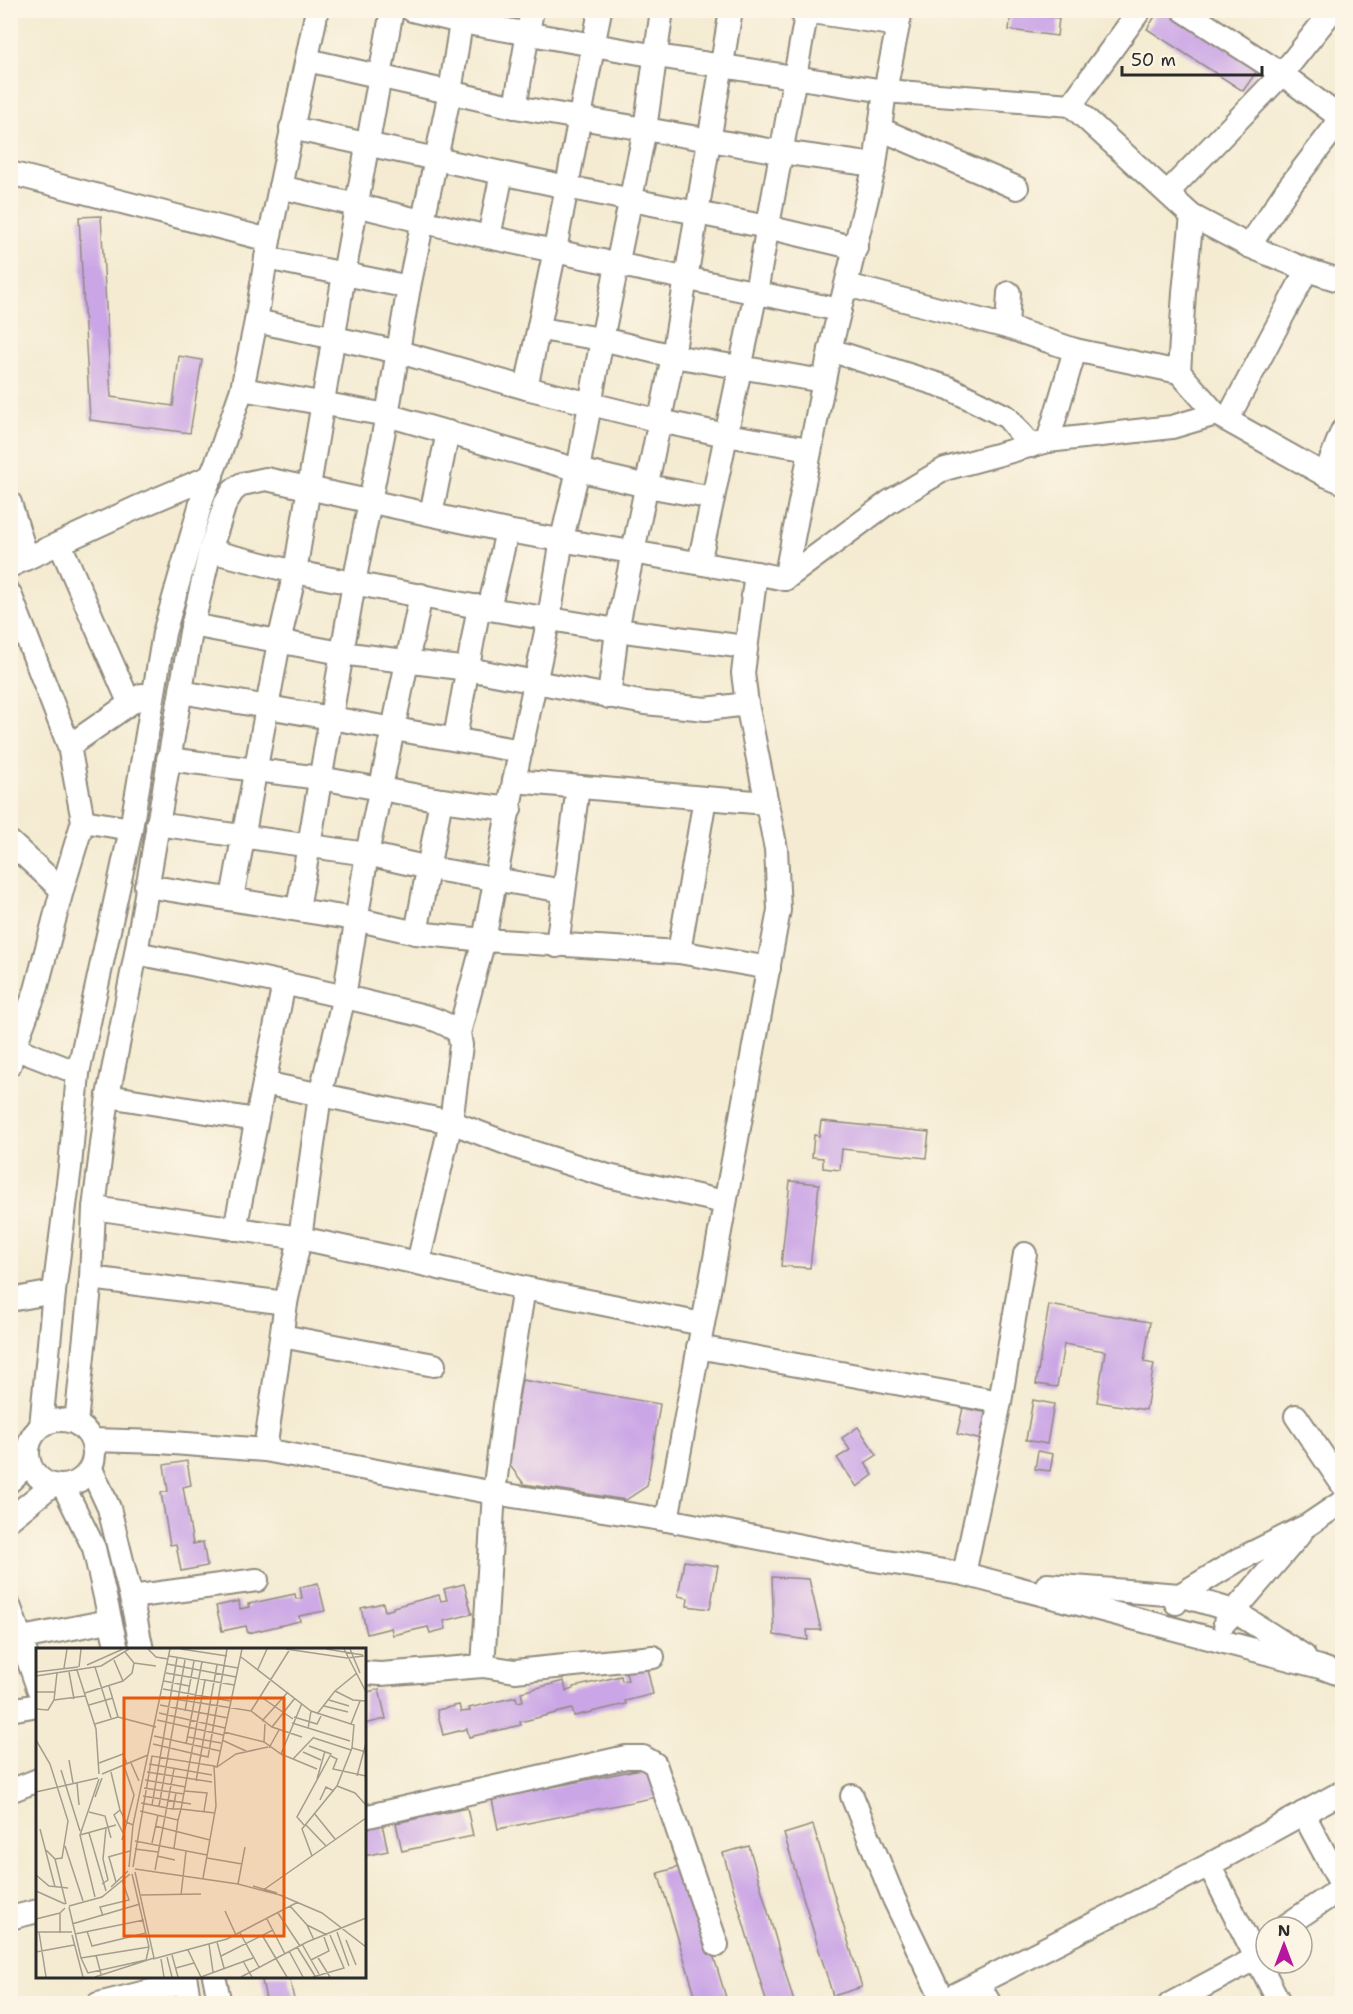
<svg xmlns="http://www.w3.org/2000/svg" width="1353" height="2014" viewBox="0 0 1353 2014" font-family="'Shantell Sans',sans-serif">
  <rect width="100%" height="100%" fill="#fcf5e5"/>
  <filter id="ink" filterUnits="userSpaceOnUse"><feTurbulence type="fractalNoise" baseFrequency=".0167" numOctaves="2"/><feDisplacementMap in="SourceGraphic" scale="12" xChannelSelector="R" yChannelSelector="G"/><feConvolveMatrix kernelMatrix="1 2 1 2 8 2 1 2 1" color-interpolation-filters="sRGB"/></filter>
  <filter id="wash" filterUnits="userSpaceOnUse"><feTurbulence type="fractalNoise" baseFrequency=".008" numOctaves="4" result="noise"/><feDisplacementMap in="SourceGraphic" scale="24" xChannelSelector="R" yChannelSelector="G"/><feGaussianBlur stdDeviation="1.35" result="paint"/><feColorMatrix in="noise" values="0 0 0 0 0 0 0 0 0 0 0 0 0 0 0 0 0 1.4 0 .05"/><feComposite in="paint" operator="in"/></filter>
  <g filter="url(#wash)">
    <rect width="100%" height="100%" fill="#f4ebd2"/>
    <g id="blocks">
      <g fill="#cba6e6">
        <path d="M1159 10H1170L1259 68 1243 91 1147 29Z"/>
        <path d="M1011 12 1059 18 1057 36 1009 30Z"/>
        <path d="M101 216 111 397 173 406 179 356 202 360 190 433 90 420 79 217Z"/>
        <path d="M821 1121 929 1132 926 1158 842 1149 840 1170 823 1168V1158L812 1157 814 1135 819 1136Z"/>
        <path d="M790 1181 819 1184 810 1268 781 1266Z"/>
        <path d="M1049 1305 1150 1322 1144 1362 1154 1364 1146 1410 1097 1402 1105 1351 1064 1344 1057 1387 1036 1384Z"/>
        <path d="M522 1380 660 1404 647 1486 626 1500 524 1484 508 1463Z"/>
        <path d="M1033 1400 1054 1404 1047 1444 1026 1440Z"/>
        <path d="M963 1408 988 1413 982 1440 957 1434Z"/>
        <path d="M858 1427 877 1455 865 1463 873 1475 857 1487 837 1458 850 1450 842 1438Z"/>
        <path d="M1038 1451 1053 1454 1050 1471 1035 1469Z"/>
        <path d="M187 1461 191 1485 183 1487 193 1544 203 1542 207 1566 181 1571 176 1544 170 1545 161 1493 168 1491 164 1465Z"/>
        <path d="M684 1561 718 1566 710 1609 687 1606 688 1598 678 1596Z"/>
        <path d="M772 1577 809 1579 821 1630H807L808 1640 774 1635Z"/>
        <path d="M318 1583 325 1611 299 1616 300 1621 248 1633 246 1626 222 1631 216 1606 239 1601 240 1609 249 1607 248 1604 295 1594 296 1599 302 1598 300 1587Z"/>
        <path d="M464 1584 472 1614 444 1621 446 1629 430 1633 428 1627 393 1635 391 1628 367 1634 361 1608 383 1603 385 1611 393 1609V1607L439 1595 441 1601 447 1600 444 1589Z"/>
        <path d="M646 1664 653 1694 625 1701 626 1704 574 1716 572 1709 520 1722 521 1725 469 1737 467 1729 443 1735 437 1710 459 1705 461 1712 470 1711 469 1708 516 1697 517 1702 523 1701 521 1692 564 1681 566 1691 574 1689V1687L621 1676 622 1681 628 1680 625 1669Z"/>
        <path d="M379 1689 386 1719 364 1724V1693Z"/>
        <path d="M651 1767 657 1797 498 1829 492 1799Z"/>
        <path d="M467 1808 473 1836 402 1851 396 1823Z"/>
        <path d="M382 1824 388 1851 364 1856V1828Z"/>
        <path d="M813 1825 862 1987 833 1996 784 1834Z"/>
        <path d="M749 1846 794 2002 788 2004H767L723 1853Z"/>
        <path d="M686 1865 728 2004H698L658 1873Z"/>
        <path d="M261 1976H289L295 2004H267Z"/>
      </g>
    </g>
  </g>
  <g filter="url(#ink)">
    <use href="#blocks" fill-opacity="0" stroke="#908b7e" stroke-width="1.5"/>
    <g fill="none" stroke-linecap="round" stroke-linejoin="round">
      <defs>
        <g id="minor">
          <path d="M412 10 461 22 657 56 885 91 1071 105 1140 10"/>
          <path d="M662 10 645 129 602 339 578 470 562 539 549 618 514 781 484 940 679 952 769 968"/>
          <path d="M799 10 898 25"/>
          <path d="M1183 10 1282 74 1342 119"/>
          <path d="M307 60 515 107 781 152 875 165"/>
          <path d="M1071 105 1192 216 1249 246 1307 270 1342 281"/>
          <path d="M515 107 532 10"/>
          <path d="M291 128 567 187 767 227 856 248"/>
          <path d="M880 129 1017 188"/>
          <path d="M10 173 269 240"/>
          <path d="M280 187C350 203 419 221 488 237 605 262 723 286 840 310"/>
          <path d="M1168 192 1282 74 1333 10"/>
          <path d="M489 237 502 173"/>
          <path d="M1249 246 1286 191 1342 118"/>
          <path d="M266 258 409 287"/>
          <path d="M847 285 1007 327 1075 350 1179 372 1216 414 1325 475 1342 482"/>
          <path d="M256 321 399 352 526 388 660 421 726 435 810 449"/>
          <path d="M1007 327 1009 293"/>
          <path d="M540 329 602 339 673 356 823 381"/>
          <path d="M830 350 949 388 1007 417 1031 446"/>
          <path d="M1179 372 1184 292 1192 216"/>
          <path d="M526 388 555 250 600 10"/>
          <path d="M242 389 387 415 578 470 647 486 713 498 756 292 807 10"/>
          <path d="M1227 420 1307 270"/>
          <path d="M1048 441 1075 350"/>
          <path d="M1325 475 1342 431"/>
          <path d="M10 503 27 558"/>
          <path d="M431 514 448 432"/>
          <path d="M60 544 129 702"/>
          <path d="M210 551 295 572 489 609 617 630 745 647"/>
          <path d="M699 563 713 498"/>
          <path d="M10 566 136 508 212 476"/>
          <path d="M785 579 889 502 945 469 1048 441 1172 427 1216 414"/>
          <path d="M10 594 69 746 83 821 62 890 36 990 14 1048 10 1064"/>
          <path d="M489 609 507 531"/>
          <path d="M192 625 341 653 468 669 645 703 706 709 747 704"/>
          <path d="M181 692 521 751"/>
          <path d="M609 697 617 630 673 356 731 10"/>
          <path d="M455 738 479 606"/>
          <path d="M69 746 142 695"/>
          <path d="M168 759 320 778 441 800 510 809"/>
          <path d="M514 781 705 798 679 952"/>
          <path d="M705 798 767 803"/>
          <path d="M83 821 131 829"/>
          <path d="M157 824 367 854 429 868 564 891"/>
          <path d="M10 842 62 890"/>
          <path d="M146 886 355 919 416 933 441 800"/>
          <path d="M232 898 279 642 295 572 344 274 392 10"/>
          <path d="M298 909 354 583 387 415 409 287 450 92 463 10"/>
          <path d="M416 933 484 940 459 1033"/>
          <path d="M557 946 578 787"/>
          <path d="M136 953C217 969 298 985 378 1005 404 1012 438 1015 459 1033L461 1045 451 1122 418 1263"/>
          <path d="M10 1040 14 1048 78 1073"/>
          <path d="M264 1083 451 1122 519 1148 608 1176 724 1202"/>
          <path d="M108 1096 256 1120"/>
          <path d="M94 1208 300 1238 418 1263 524 1288 702 1324"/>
          <path d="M235 1229 284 983"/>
          <path d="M91 1278 286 1303"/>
          <path d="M10 1300 54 1292"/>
          <path d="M282 1336 434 1365"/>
          <path d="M698 1347 1000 1402"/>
          <path d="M1296 1416 1342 1484"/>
          <circle cx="61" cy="1453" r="33"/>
          <path d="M76 1423 91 1278 94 1208 108 1096 136 953 191 632 210 551 225 504 233 491 242 484 266 479 507 531 756 573"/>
          <path d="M41 1426 54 1292 70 1167 78 1073 131 829 164 633 203 496 219 456 242 389 256 321 269 240 317 10"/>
          <path d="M92 1440 160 1442 265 1450 494 1493 667 1520 868 1559 964 1574 1320 1667 1342 1675"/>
          <path d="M265 1450 286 1303 300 1238 320 1095 344 997 367 854 421 595"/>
          <path d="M91 1469 109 1508 131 1597 142 1650"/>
          <path d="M10 1481 29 1463"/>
          <path d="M64 1487 94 1548 117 1650"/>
          <path d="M10 1519 52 1485"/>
          <path d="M667 1520 779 910 776 849 747 704 743 673 756 573 785 579 830 350 875 165 885 91 901 10"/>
          <path d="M964 1574 1000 1402 1025 1254"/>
          <path d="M1047 1585 1180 1595 1234 1611 1304 1656"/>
          <path d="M131 1597 257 1580"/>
          <path d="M1176 1603 1180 1595 1238 1560 1308 1525 1342 1502"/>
          <path d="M10 1608 38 1688"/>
          <path d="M1225 1622 1301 1533"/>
          <path d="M22 1638 109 1621"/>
          <path d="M483 1666 494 1493 505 1405 524 1288"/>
          <path d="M364 1673 381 1674 483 1666 515 1671 653 1657"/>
          <path d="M10 1710 38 1705"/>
          <path d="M10 1791 38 1780"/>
          <path d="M852 1796 894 1899 943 2001"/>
          <path d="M1303 1813 1342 1886"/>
          <path d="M364 1817 626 1757H643L655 1764 717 1945"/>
          <path d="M1209 1865 1280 2004"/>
          <path d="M10 1918 38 1911"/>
          <path d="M1284 1927 1342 1888"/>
          <path d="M185 1976 190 2004"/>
          <path d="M214 1976 220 2004"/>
          <path d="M978 1983 990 2004"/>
          <path d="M98 2004 186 1982"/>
          <path d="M937 2004 1209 1865 1342 1792"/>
          <path d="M1170 2004 1258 1957"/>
        </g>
      </defs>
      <use href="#minor" stroke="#908b7e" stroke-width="26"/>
      <use href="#minor" stroke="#fff" stroke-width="22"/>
    </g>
  </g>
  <g transform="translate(36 1648)">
    <rect width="330" height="330" fill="#f4ebd2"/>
    <path fill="none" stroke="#a49e8f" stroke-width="1.5" d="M112 1 120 9 132 11M145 1 191 8M250 1 311 10 328 8M290 1 327 7M308 1 330 44M314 1 324 25M89 4 98 15 120 18M133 8 202 20M205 9 275 63 318 77 316 100 330 104M78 12 87 33M131 16 200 29M51 17 87 1M43 19 45 1M59 19 75 70M28 20 31 1M222 21 231 1M41 22 60 81 63 126M0 24 42 19M33 24 38 51M130 25 198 37M0 28 65 18 93 1M169 32 145 161 179 165M128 33 153 38M73 38 82 69M127 41 194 53M299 43 317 52 330 53M0 44H19M49 45 87 33 96 25 98 15M126 49 215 63 254 1M225 49 257 71M18 52 49 48M293 52 313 58M53 57 77 50M124 57 192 70M288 58 312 64M0 61 12 62 18 52 21 25M149 63 158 13M215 63 236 79 266 89M123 65 189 80M281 66 299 43 321 25M258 69 281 76 285 68M121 72 187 87M226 73 252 44M256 75 314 93M59 76 82 69 120 79M315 76 324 53M236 79 259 50M272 81 275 63M188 84 228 94 245 106 281 121M118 88 184 103M152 89 185 95M278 90 315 102M0 92 14 116 32 173 26 210 19 211M186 92 210 103M228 94 229 76M117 96 172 109 191 1M150 96 166 14M233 100 243 82M267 104 285 112M245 106 266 55M295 108 301 111 297 121 330 128M257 111 278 89M33 112 37 135M63 115 87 106 91 116M95 115 103 133M113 116 176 127M181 119 200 106 232 99M25 122 44 183M75 124 84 162 90 174 97 177M111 124 176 134M66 126 112 107M321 128 330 95M281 131 289 103M109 132 150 139M160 133 181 17M41 135 43 157M301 138 316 100M108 140 148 146M149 143 171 145 168 163M0 144 62 130M107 148 155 156M59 149 66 130M284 152 290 139 298 143M105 155 137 161 140 145M116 157 141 10M123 158 149 12M137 161H145L142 172M84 162 78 167 87 185M104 163 142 172 138 200M53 164 69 168 75 190M278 165 299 191M269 176 290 198M268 177 261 169 295 106 273 98M119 178 174 192M4 181 19 239M53 185 70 243M44 187 80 177M86 192 98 147 88 118M99 193 171 207M116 195 122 167M29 198 47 253M99 201 122 204M10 202 19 211 30 256M121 208 139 212M276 208 266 181 301 138 319 145 330 157M72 209 94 203M73 209 80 234M171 210 206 216M93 219 97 177 134 1M97 219 116 108 178 118M99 221 202 236 244 247 286 265 330 299M119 222 138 121M0 227 13 238 32 240M167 230 180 158 178 118 181 119 206 1M66 236 72 232 67 211 70 180M202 236 209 199M217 238 241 245M75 239 92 223M0 243 29 256M226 243 330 170M105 247 165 246M145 247 150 203M59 249 44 187 63 131M33 258 66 249 94 226M254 258 271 277 278 292M33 259 45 310 52 325 110 312 113 299 96 226M189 263 200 287M242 265 264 298M67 268 64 259 93 252 86 232M0 271 24 265M231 271 249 306M36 276 104 256M271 277 291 287M51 283 56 298 110 285M0 284H36M3 284 10 329M301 284 313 318M24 285V265L29 260M204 285 223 319M39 286 108 272M36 287 47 329M226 287 251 329M310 292 320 317M181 294 188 320M173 296 177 324M266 296 283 326M261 299 279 328M152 302 165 329M253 303 267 329M0 304 38 297M60 307 65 326M136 307 142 329M185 308 237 282M281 308 294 329M131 309 136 329M45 310 113 299M117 311 191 291 262 254M125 311 128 329M275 312 293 303 288 289M207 313 216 329M140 320 158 315M59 329 118 310 99 224M165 329 217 310M205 329 271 294 330 270M277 329 308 320 294 287"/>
    <path fill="#e8590c" fill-opacity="0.15" stroke="#e8590c" stroke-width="3" d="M88 50H248V288H88Z"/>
    <rect width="330" height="330" fill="none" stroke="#2b2b2b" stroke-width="3"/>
  </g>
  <rect width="1353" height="2014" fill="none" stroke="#fcf5e5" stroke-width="36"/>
  <g transform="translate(1284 1945)"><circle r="28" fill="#fcf5e5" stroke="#a8a49b" stroke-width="1.5"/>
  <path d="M0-4.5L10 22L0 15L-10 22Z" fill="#b5179e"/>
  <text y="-9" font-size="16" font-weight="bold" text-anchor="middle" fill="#2b2b2b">N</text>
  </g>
  <path d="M1122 66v9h140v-9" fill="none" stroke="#2b2b2b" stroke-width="3"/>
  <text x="1131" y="66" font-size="18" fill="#2b2b2b" stroke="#fcf5e5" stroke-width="4.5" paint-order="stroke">50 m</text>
</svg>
